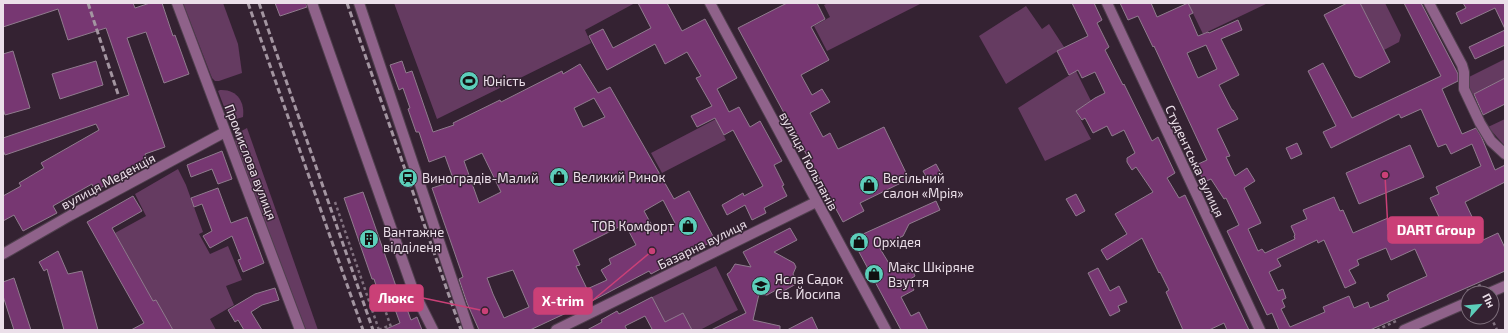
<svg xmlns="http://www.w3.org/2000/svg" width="1508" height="333" viewBox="0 0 1508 333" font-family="'Exo 2',sans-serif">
  <rect width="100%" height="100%" fill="#342232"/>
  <g fill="#653b61">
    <path d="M183 3H223L238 44 242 73 219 81H215L212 78Z"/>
    <path d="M394 3H635L585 30 591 43 437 119Z"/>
    <path d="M828 3H922L827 51 814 26 830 17 824 5Z"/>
    <path d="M1188 3H1268L1203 34Z"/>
    <path d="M1360 3H1385L1401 35 1399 42 1384 50Z"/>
    <path d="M1026 6 1042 29 1049 24 1064 47 1006 84 979 36Z"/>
    <path d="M1505 59V78L1470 96 1469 77Z"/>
    <path d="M1076 71 1091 101 1076 111 1091 139 1045 161 1018 108Z"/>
    <path d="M220 90C237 89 245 102 243 117L233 120 228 117 218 91Z"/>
    <path d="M716 119 726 140 662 173 651 153Z"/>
    <path d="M1505 119V146L1488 127Z"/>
    <path d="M247 128 318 330H306L235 142 236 134Z"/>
    <path d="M178 169 186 185 203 232 199 234 210 254 228 246 242 280 226 286 234 305 210 319 216 330H173L156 300 153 301 115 233 146 216 135 194Z"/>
    <path d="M716 266 738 310 700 330H668L652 297Z"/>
  </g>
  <g fill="#773772" stroke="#907b8e" fill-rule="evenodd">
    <path d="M3 3H133L135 8 150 3H162L173 36 175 35 189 74 164 83 146 32 127 38 165 147 145 154 148 161 95 191 92 184 53 206 57 213 23 231 14 215 3 221V196L21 186 19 183 44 168 41 163 99 130 96 124 5 155 3 150V138L129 95 106 28 68 40 58 9 3 27Z"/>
    <path d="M275 3H306L307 7 280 16Z"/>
    <path d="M638 3H667L682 31 705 19 737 78 717 89 729 112 739 107 750 127 760 121 782 161 774 165 784 185 782 186 787 196 764 208 766 213 752 220 745 205 727 215 722 205 743 193 744 196 763 186 733 130 724 135 715 118 697 127 691 116 712 106 696 78 701 76 687 52 665 64 655 44 607 70 589 36 603 29 613 48 651 28Z"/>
    <path d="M787 3H817L825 19 811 27 829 60 801 75 812 95 822 89 830 102 810 113 823 137 830 133 838 149 884 127 909 179 860 203 864 211 843 222 738 28Z"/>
    <path d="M1072 3H1094L1102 20 1097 23 1109 47 1105 50 1123 85 1124 84 1152 141 1158 137 1175 173 1167 178 1179 198 1185 195 1249 330H1227L1224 323 1209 330H1183L1166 292 1169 290 1160 272 1159 273 1142 238 1107 260 1101 250 1127 234 1115 214 1153 192 1136 167 1132 170 1127 162V158L1135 153 1124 130 1112 136 1107 126 1093 133 1085 118 1082 120 1076 111 1095 98 1105 93 1095 72 1082 78 1078 70 1069 75 1057 51 1088 36Z"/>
    <path d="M1120 3H1151L1157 17 1188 3 1193 13 1189 15 1198 36 1208 32 1209 33 1238 20 1242 30 1221 39 1239 75 1219 85 1232 110H1233L1238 119 1217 129 1230 156 1226 157 1235 176 1247 168 1255 181 1244 188 1261 223 1248 229 1258 251 1262 249 1265 253 1295 239 1294 236 1295 235 1291 226 1307 219 1303 210 1334 197 1340 211 1343 210 1353 233 1388 218 1397 238 1440 219 1430 198 1439 194 1436 187 1481 166 1472 144 1451 154 1446 144 1438 147 1421 109 1401 118 1399 114 1331 148 1323 132 1336 126 1308 71 1323 63 1352 118 1441 76 1404 3H1421L1458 74V81L1442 89 1462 134 1476 128 1481 136 1495 170 1505 165V182L1465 202 1483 240 1498 233 1505 248V271L1370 330H1279L1272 313 1267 315 1227 231 1239 225 1226 198 1224 199 1211 179 1204 182 1196 165 1207 160 1154 46 1153 47 1138 16 1128 20ZM1206 45 1217 69 1198 78 1187 53ZM1317 240 1318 243 1324 240 1345 288 1356 283 1349 270 1359 265 1357 260 1386 248 1391 260 1415 249 1427 276 1389 293V294L1387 295 1389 300 1370 308 1368 302 1354 308 1349 296 1323 307 1325 312 1290 327 1281 309 1285 307 1282 300 1286 298 1283 289 1278 291 1269 272 1281 266 1277 259Z"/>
    <path d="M1347 3H1360L1390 62 1360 78 1355 76 1324 15Z"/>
    <path d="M1463 3H1505V29L1495 8 1461 24 1456 13 1466 8Z"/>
    <path d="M1505 30V45L1475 59 1469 47Z"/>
    <path d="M13 51 30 108 5 115 3 108V54Z"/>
    <path d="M96 61 103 85 60 99 52 74Z"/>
    <path d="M402 61 406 73 412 71 433 132 454 125 453 123 500 100 501 102 562 71 563 74 580 64 598 93 610 87 674 199 689 191 715 240 651 274 649 271 592 301 530 330H479L467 303 459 279 463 277 432 188 454 181 445 156 429 162 419 132H416L408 109 410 108 403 88 399 90 390 65ZM594 98 605 117 583 127 574 108ZM482 153 501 192 479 203 464 161ZM663 200 675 223 656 233 644 211ZM625 224 636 245 609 259 611 264 601 270 607 280 587 289 576 266 580 265 573 250ZM513 270 529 307 504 318 493 294 487 278Z"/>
    <path d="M1505 78V104L1483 115 1474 94Z"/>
    <path d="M1297 143 1302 154 1291 159 1286 148Z"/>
    <path d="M1410 145 1424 177 1359 204 1346 173Z"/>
    <path d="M222 151 232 179 218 184 212 169 191 177 187 165Z"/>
    <path d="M936 164 943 177 930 184 923 171Z"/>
    <path d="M218 188 231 223 247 217 264 263 243 272 238 260 241 259 232 236 210 248 203 236 212 231 202 204 194 207 191 198Z"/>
    <path d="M363 192 398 292 380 298 374 279H372L344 198Z"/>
    <path d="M1076 194 1085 211 1076 216 1066 199Z"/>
    <path d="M133 196 142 211 112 228 153 301 156 300 173 330H131L144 323 87 222Z"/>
    <path d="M936 201 940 210 909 224 903 236 879 247 890 265 896 262 899 268 909 263 915 276 909 280 914 290 901 297 911 316 919 312 928 330H901L852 239Z"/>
    <path d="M790 228 797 240 774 252 794 263 796 267 793 274 798 283 778 294 776 290 767 295 759 294 753 320 780 326V330H711L746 313 727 274 730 272 735 264 751 267 743 252Z"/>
    <path d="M58 251 68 274 82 271 98 330H64L47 269 44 271 39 262Z"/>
    <path d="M1098 268 1110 291 1119 286 1127 302 1118 306 1120 311 1110 316 1088 273Z"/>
    <path d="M14 278 31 330H14L3 296V282Z"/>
    <path d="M275 288 279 300 262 305 251 312 262 330H244L238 320 235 322 228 310 255 294Z"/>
    <path d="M652 297 665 322 683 313 692 330H650L652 329 645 316 625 326 627 330H587L602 322 601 320 617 311 619 314Z"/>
    <path d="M403 298 411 320 417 317 422 330H386V329L400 323 392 301Z"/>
    <path d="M812 317 818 330H787Z"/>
  </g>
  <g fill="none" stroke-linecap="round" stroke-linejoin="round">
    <defs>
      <g id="minor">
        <path d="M177 3 300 330"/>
        <path d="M312 3 413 290 433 330"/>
        <path d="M359 3 469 330"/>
        <path d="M710 3 886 330"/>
        <path d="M1107 3 1260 330"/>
        <path d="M1429 3 1462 65 1464 72V89L1480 123 1491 141 1505 154"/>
        <path d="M3 254 71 215 225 132"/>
        <path d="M1489 293 1505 286"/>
        <path d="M556 330 816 202"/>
        <path d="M1404 330 1468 302"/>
      </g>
    </defs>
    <use href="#minor" stroke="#51404f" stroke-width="12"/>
    <g stroke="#827280" stroke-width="2.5" stroke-dasharray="3 3" stroke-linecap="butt">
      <path d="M335 202 379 330"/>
      <path d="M1467 291 1483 284"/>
      <path d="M382 301 392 330"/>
      <path d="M370 306 404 293"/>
      <path d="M1491 317 1497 330"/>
      <path d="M379 330 390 325"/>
      <path d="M1377 330 1396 321"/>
    </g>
    <use href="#minor" stroke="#8f628a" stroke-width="10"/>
    <g stroke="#a395a1" stroke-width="3" stroke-dasharray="6 3" stroke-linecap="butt">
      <path d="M88 3 118 94"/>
      <path d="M248 3 363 330"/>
      <path d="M259 3 373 330"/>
      <path d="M347 3 461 330"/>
    </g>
  </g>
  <defs>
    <symbol id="stadium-disc" viewBox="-11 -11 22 22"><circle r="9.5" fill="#5cceba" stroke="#342232"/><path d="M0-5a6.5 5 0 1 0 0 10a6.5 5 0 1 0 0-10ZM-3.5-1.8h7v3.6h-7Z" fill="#111"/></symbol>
    <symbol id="shop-disc" viewBox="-11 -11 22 22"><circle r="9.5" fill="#5cceba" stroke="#342232"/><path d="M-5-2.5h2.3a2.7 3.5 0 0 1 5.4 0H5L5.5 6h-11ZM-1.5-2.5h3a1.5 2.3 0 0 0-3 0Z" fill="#111"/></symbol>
    <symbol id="station-disc" viewBox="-11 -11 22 22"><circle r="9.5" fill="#5cceba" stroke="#342232"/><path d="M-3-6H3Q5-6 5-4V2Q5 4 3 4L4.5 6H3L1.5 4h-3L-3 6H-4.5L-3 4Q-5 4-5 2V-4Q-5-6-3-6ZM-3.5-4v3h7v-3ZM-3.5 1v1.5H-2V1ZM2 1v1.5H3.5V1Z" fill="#111"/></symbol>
    <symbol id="building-disc" viewBox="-11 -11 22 22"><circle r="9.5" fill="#5cceba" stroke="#342232"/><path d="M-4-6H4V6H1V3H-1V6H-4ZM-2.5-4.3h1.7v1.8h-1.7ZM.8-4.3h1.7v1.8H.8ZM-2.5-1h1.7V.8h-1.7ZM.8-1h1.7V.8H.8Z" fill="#111"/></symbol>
    <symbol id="school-disc" viewBox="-11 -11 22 22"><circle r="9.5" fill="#5cceba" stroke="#342232"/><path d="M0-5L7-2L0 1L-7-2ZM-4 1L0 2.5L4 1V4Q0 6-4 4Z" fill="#111"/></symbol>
  </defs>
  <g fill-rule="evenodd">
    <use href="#stadium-disc" x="458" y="70" width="22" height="22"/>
    <use href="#shop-disc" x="548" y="166" width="22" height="22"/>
    <use href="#station-disc" x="397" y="167" width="22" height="22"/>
    <use href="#shop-disc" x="858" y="174" width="22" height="22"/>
    <use href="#shop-disc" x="677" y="215" width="22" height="22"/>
    <use href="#building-disc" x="358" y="228" width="22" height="22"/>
    <use href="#shop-disc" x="848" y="231" width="22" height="22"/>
    <use href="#shop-disc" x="863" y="263" width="22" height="22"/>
    <use href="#school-disc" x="750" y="275" width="22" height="22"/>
  </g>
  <g text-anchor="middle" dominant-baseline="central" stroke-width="3" stroke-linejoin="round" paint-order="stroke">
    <g font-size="13" fill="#ebdfe9" stroke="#342232" text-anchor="start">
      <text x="483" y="81">Юність</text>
      <text x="573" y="177">Великий Ринок</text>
      <text x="422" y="178">Виноградів-Малий</text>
      <text x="883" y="178">Весільний<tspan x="883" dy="15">салон «Мрія»</tspan></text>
      <text x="674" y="226" text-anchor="end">ТОВ Комфорт</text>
      <text x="383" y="232">Вантажне<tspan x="383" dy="15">відділеня</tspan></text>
      <text x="873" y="242">Орхідея</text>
      <text x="888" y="267">Макс Шкіряне<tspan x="888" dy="15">Взуття</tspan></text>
      <text x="775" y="279">Ясла Садок<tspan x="775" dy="15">Св. Йосипа</tspan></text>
    </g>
    <g font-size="13" fill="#ebdfe9" stroke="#342232">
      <text transform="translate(809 161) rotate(62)">вулиця Тюльпанів</text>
      <text transform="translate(1195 161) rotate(65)">Студентська вулиця</text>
      <text transform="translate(251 162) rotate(69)">Промислова вулиця</text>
      <text transform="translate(108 181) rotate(-28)">вулиця Меденція</text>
      <text transform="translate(702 244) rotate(-26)">Базарна вулиця</text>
    </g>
  </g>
  <path fill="none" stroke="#ca4077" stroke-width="1.5" d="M1385 175L1388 230M485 311L423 298M652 251L592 301"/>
  <g fill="#ca4077" stroke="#342232" stroke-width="1.5">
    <circle cx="1385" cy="175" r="4"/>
    <circle cx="485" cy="311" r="4"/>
    <circle cx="652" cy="251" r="4"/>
  </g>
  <g fill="#ca4077" stroke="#ca4077" stroke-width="1.5">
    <rect x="1388" y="217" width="95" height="26" rx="4"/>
    <rect x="370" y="285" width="53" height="26" rx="4"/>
    <rect x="534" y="288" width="58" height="26" rx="4"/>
  </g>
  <g font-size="14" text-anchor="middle" font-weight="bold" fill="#fff">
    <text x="1436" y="235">DART Group</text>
    <text x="396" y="303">Люкс</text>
    <text x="563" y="306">X-trim</text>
  </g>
  <rect width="1508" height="333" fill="none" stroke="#ebdfe9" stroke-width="8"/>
  <g transform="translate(1480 305) rotate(63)"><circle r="19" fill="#342232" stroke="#7d6e7b"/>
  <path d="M0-3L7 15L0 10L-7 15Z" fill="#5cceba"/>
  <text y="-6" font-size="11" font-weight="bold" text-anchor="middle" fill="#ebdfe9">Пн</text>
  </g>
</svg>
